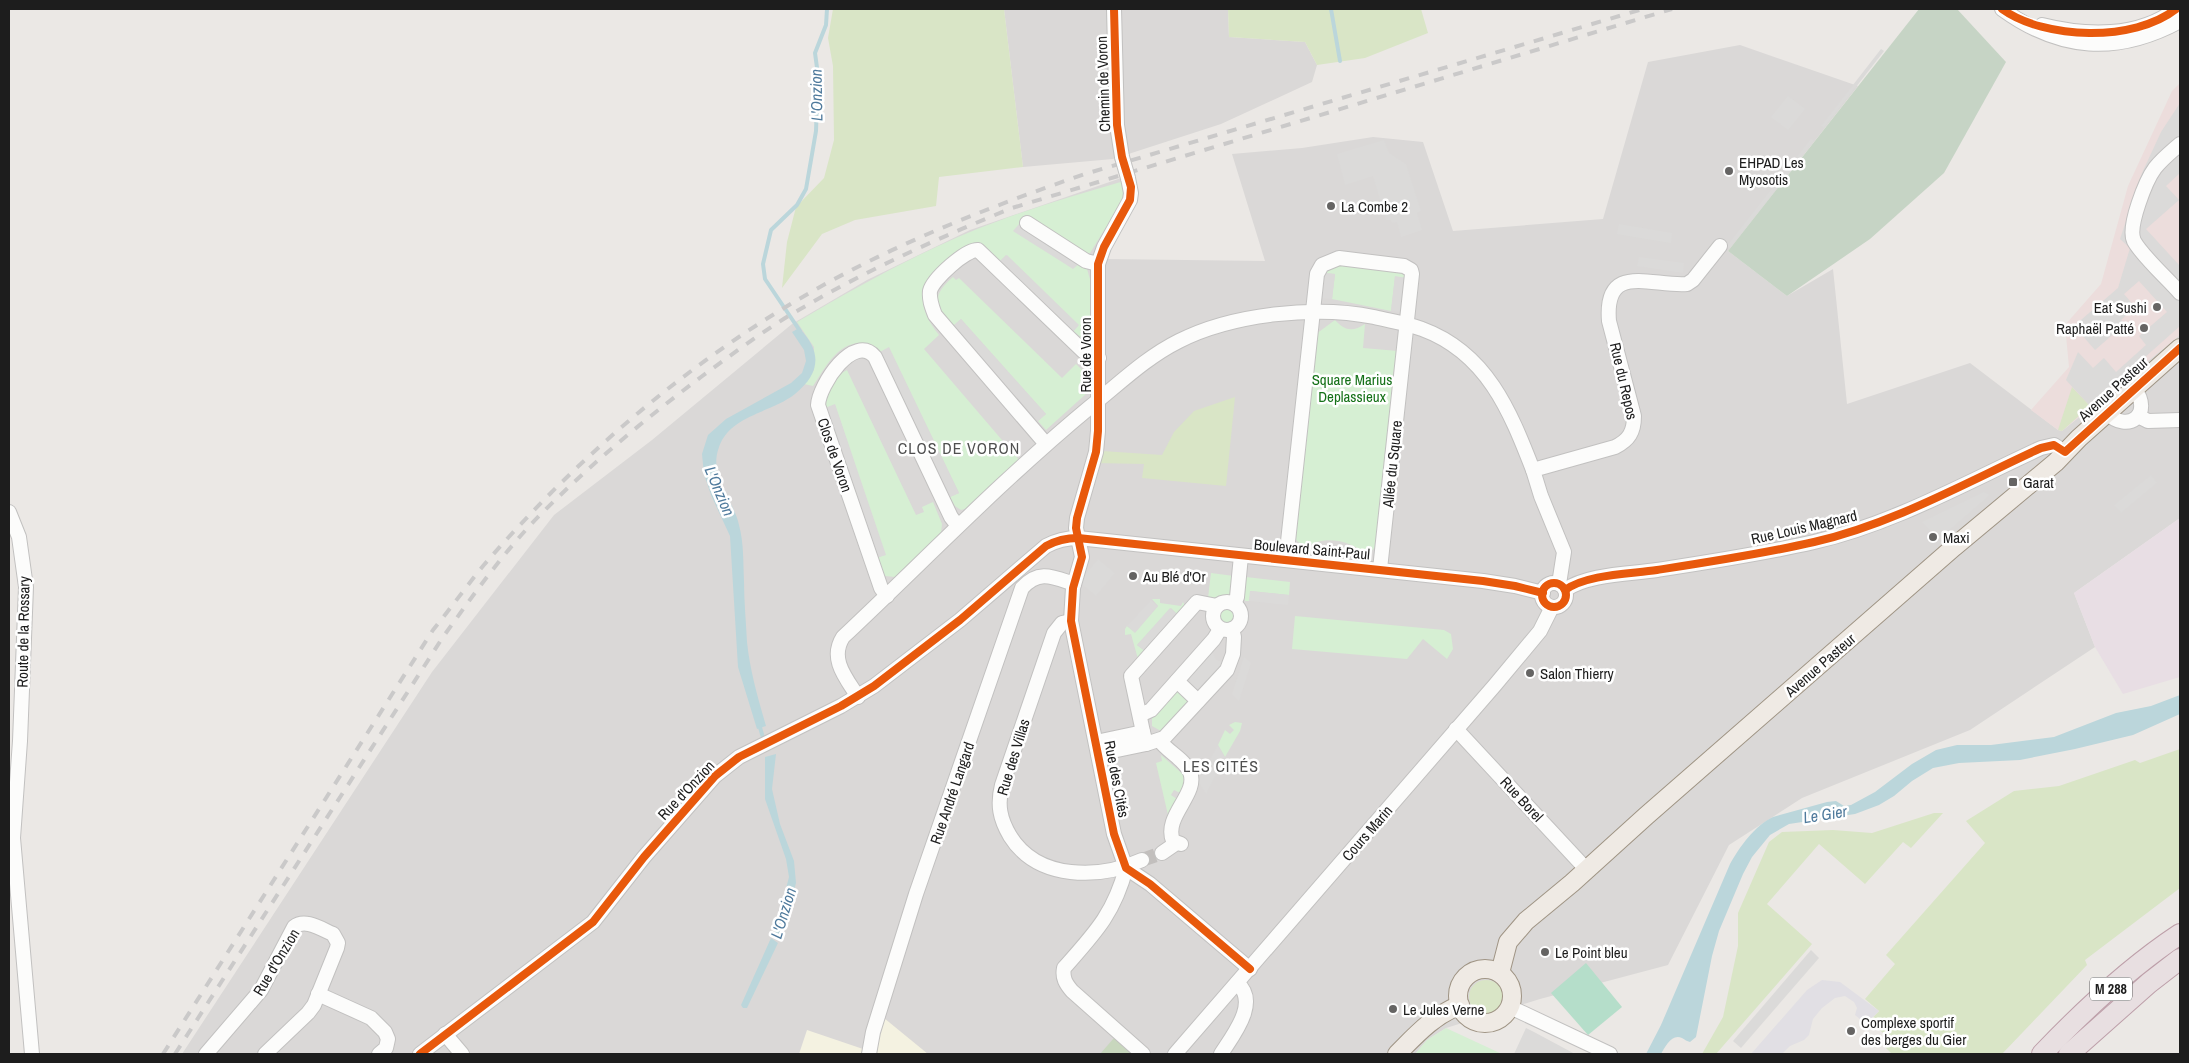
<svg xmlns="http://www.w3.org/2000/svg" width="2189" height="1063" viewBox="0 0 2189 1063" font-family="'Archivo Narrow',sans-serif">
  <rect width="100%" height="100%" fill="#ebe8e5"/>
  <g fill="#dad8d7">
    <path d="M1004 9H1228L1229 37 1305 42 1317 65 1312 82 1221 124 1113 159 1023 167Z"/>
    <path d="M1740 45 1858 86 1728 251 1787 296 1833 269 1847 404 1970 363 2058 430 2062 431 2180 335V518L2074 593 2095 647 1970 730 1802 798 1729 845 1668 965 1540 999 1446 1028 1427 1040 1415 1054H182L432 672 554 515 652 440 792 324 867 280 970 230 1124 177 1127 194 1094 253 1105 259 1265 261 1232 154 1302 148 1373 137 1423 142 1453 231 1603 219 1648 62Z"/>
  </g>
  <path fill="#ecdddc" d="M2180 83V335L2062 431 2058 430 2031 410 2069 367 2065 325 2101 284 2128 186 2172 91Z"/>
  <path fill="#e8dee4" d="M2180 518V677L2123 694 2095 647 2074 593Z"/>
  <g fill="#f4f2e1">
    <path d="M884 1018 928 1054H872Z"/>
    <path d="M807 1030 863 1049 861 1054H799Z"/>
  </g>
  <g fill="#d9e5c6">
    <path d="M833 9H1004L1023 167 939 177 936 206 855 220 822 234 782 288 787 242 796 207 824 178 834 140 833 66 828 38Z"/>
    <path d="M1228 9H1421L1428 33 1365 58 1317 65 1305 42 1229 37Z"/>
    <path d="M2072 387 2090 406 2062 431 2058 430Z"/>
    <path d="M1235 397 1226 486 1142 478 1144 464 1095 463 1102 451 1162 455 1174 432 1194 411Z"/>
    <path d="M2180 749V888L2085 960 2087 965 2002 1054H1892L1882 1044 1888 1037 1869 1021 1879 1011 1865 999 1895 964 1886 955 1985 843 1966 821 2014 791 2059 786 2135 760 2140 763Z"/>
    <path d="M1934 813H1943L1911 848 1903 842 1865 884 1819 844 1767 904 1812 944 1716 1054H1702L1723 1017 1738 946V913L1769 842 1782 832 1833 830 1872 833Z"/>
    <circle cx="1486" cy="997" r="17"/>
  </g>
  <path fill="#c8d7bd" d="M1114 1038 1133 1054H1100Z"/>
  <path fill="#c6d4c5" d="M1919 9H1957L2006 62 1944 173 1870 239 1787 296 1728 251Z"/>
  <g fill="#d6efd3">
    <path d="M1124 181 1126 189 1124 198 1090 253H1087L1025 215 1019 224 1087 269 1090 279V330L1087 337 1082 338 1073 331 1078 326 1006 255 999 262C990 253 981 239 968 245 934 273 903 290 939 335L924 349 1019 460 970 507 961 510 955 506 950 497 959 493 889 348 880 352C875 346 870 343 863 343 838 341 825 368 813 386L804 384 814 370V347L797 322C862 284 929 246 1001 220 1041 205 1083 193 1124 181Z"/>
    <path d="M1335 264 1405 273 1406 278 1395 277 1391 311 1332 299 1335 274 1324 273Z"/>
    <path d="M953 277 956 280 959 278 1062 378 1076 364C1085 373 1093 379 1087 393L1046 430 1038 421 1046 414 961 319 953 326C936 305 930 297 953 277Z"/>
    <path d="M1335 320C1345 331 1353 332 1365 324L1363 348 1398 351 1376 546 1368 555C1350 541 1325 534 1305 548L1295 539 1316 334Z"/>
    <path d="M847 370 916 515 924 512 922 507 933 502 942 524 941 534 900 574 895 577 885 576 876 558 885 555 835 405 825 408C826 392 832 377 847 370Z"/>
    <path d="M1211 573 1234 576 1229 596 1222 598H1208Z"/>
    <path d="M1246 577 1290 582 1289 595 1251 591 1249 601H1245L1244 598Z"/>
    <path d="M1152 599H1160V603L1181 606 1183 602 1185 606 1178 615 1171 608 1137 645 1145 651 1138 659 1131 634 1125 635V629L1127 626 1135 632 1158 606Z"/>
    <circle cx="1227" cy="616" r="10"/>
    <path d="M1295 616 1444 630 1451 634 1453 649 1447 659 1423 639 1407 659 1292 649Z"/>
    <path d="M1178 691 1190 701 1161 731 1152 726V718Z"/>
    <path d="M1235 722 1242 723 1240 731 1225 757 1218 745 1225 730 1230 734 1234 730 1229 725Z"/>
    <path d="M1161 755 1185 776 1186 781 1180 793 1174 790 1171 795 1177 799 1168 815 1156 763 1162 761Z"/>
    <path d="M1446 1028 1502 1054H1415L1427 1040Z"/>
  </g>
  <path fill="#b5deca" d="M1586 963 1622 1007 1588 1035 1551 993Z"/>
  <g fill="#dbdad9">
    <path d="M1881 49 1884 51 1824 128 1821 126Z"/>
    <path d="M1788 96 1805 109 1788 130 1771 117Z"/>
    <path d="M2180 103V173L2166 186 2179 200 2146 229 2179 265 2180 264V326L2090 406 2066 380 2078 352 2093 368 2104 358 2116 372 2146 345 2139 336 2167 312 2139 281 2124 294 2135 307 2121 320 2125 324 2095 350 2074 326 2118 288 2130 248 2120 239 2142 173 2161 132Z"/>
    <path d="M1811 139 1814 141 1730 248 1727 246Z"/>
    <path d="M1384 140 1389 153 1406 164 1421 211 1417 213 1422 230 1401 237 1397 222 1392 223 1391 220H1386L1373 176 1345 185 1337 154Z"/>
    <path d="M1019 224 1080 263 1073 269 1013 231Z"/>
    <path d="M1619 224 1672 233 1671 243 1617 234Z"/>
    <path d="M1007 255 1079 325 1072 333 999 262Z"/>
    <path d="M1639 257 1684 263 1683 273 1637 266Z"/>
    <path d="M1324 273 1335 274 1332 299 1321 298Z"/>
    <path d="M1395 276 1406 278 1402 312 1391 311Z"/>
    <path d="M961 319 1046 414 1038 421 953 326Z"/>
    <path d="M889 347 959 493 950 497 880 352Z"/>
    <path d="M835 404 886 555 876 558 825 408Z"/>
    <path d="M2151 475 2157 483 2121 513 2114 505Z"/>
    <path d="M1984 492 1990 495 1938 540 1922 522Z"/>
    <path d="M1098 559 1115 573 1096 596 1079 582Z"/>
    <path d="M1250 591 1289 595 1288 605 1249 601Z"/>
    <path d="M1151 600 1158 606 1135 633 1127 626Z"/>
    <path d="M1170 608 1178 615 1145 651 1137 645Z"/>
    <path d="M1212 651 1216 660 1225 663 1202 690 1192 688 1189 677Z"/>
    <path d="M1244 657 1251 663 1239 701 1232 694Z"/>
    <path d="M1218 745 1225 757 1206 794 1198 781Z"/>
    <path d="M1811 950 1819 958 1741 1048 1733 1041Z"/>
    <path d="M1526 1028 1534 1032 1575 1054H1514Z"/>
  </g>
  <path fill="#e1dfe4" d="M1822 980 1840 982 1879 1011 1866 1024 1855 1015 1857 1008 1854 1002 1845 996 1835 998 1822 1008 1813 1019 1809 1035 1804 1040 1790 1046 1782 1054H1751L1807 990Z"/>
  <g fill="#bbd6db">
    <path d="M799 328C822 351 821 373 795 394 771 413 730 415 719 447 708 477 733 498 739 525 744 544 743 562 744 581 744 601 746 622 747 642 750 671 758 698 766 726L757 729 738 667 730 536 711 495 704 474 702 454 708 435 726 419 791 383 802 373 806 361 804 350 792 332Z"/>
    <path d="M2180 695V714L2133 735 2075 749 2020 760 1959 763 1933 768 1912 781 1894 796 1879 805 1855 814 1789 824 1770 835 1752 857 1743 874 1719 931 1712 956 1696 1037 1690 1042C1687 1041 1685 1040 1682 1038 1672 1033 1665 1047 1661 1054H1646L1661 1025 1730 864C1739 848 1755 825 1773 817L1827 802 1836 801 1844 806 1851 805 1875 792 1912 764 1936 750 1957 745H1991L2054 737 2116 713 2151 706Z"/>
    <path d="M776 754 772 789 780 824 794 861 796 883 781 938 774 935 789 877 786 859 765 799V757Z"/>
    <path d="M771 938 778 943 747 1008H743L741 1005Z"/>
  </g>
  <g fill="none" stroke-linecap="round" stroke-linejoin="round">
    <g stroke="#bbd6db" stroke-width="4">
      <path d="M1331 9 1340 61"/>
      <path d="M800 331 765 279 763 264 771 230 797 205 806 189 816 131 818 75 815 53 826 25 827 9"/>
      <path d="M759 724 764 741"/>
    </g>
    <path stroke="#c2bfbd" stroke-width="14" stroke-dasharray="14 7" stroke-linecap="butt" d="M1142 860 1162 853"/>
    <defs>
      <g id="minor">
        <path d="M1114 9 1117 125 1122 157"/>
        <path d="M2002 9C2060 51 2117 55 2180 21"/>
        <path d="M2042 25C2086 36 2138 38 2176 9"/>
        <path d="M2180 144C2172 151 2162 159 2155 168 2146 180 2127 227 2134 241 2142 256 2168 279 2180 293"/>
        <path d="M1128 178 1131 193 1130 200 1104 247 1098 264V431L1096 452 1077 518 1076 528 1082 557 1073 588 1071 621 1114 834 1126 868 1150 884 1250 969"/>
        <path d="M1027 223 1086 261 1098 264"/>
        <path d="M2107 413C2128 434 2154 414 2134 388"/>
        <path d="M2138 416 2148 421 2180 420"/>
        <path d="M1046 444 935 315C932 307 929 300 930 291 933 279 966 249 978 250L1083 351 1090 356 1099 358"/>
        <path d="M9 512 19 537 26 587 20 741 13 838 32 1054"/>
        <path d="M1286 560 1317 274 1322 265 1339 258 1404 266 1411 270 1412 274 1380 569"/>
        <circle cx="1554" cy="595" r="12"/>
        <path d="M1559 584 1564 552 1541 496 1533 470 1615 447C1629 440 1634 432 1634 416L1609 321C1604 261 1652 287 1687 284L1693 280 1720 246"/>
        <path d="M1565 590C1587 574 1630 574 1657 570 1709 562 1762 554 1814 542 1893 524 1967 482 2041 448L2054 445 2065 452"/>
        <path d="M887 596 881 588 818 405C819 385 854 332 875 357L951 517 958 526"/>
        <circle cx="1227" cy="616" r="14"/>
        <path d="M1234 604 1237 597 1241 556"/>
        <path d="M1071 621 1062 623 1054 633 1002 785C997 805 1000 819 1010 836 1038 881 1100 879 1142 860"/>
        <path d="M1177 681 1198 701"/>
        <path d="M858 697C846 678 829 659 843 637 925 560 1003 479 1090 407 1119 384 1145 358 1179 341 1232 314 1316 305 1374 317 1390 321 1407 323 1422 329 1487 353 1510 411 1533 470"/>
        <path d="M1140 715 1151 710 1214 639 1220 629"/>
        <path d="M1456 729 1587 870"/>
        <path d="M1143 732 1131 676 1197 602 1217 606"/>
        <path d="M1160 741C1168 752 1184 759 1190 772 1199 794 1163 816 1173 841L1181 844"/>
        <path d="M1096 742 1143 732 1146 744 1164 738 1227 670 1233 654 1234 637 1232 629"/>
        <path d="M1098 754 1146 744"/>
        <path d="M1162 853 1175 844"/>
        <path d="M1126 868C1114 914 1094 934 1064 968 1062 978 1066 984 1072 991L1143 1054"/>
        <path d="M318 994 371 1018 385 1032 388 1039 386 1048 379 1054"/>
        <path d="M1510 1007 1610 1054"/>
        <path d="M445 1034 462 1054"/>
        <path d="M206 1054 261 990 294 927C305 918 321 929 333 934L338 943 337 948 314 1005 308 1013 265 1054"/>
        <path d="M420 1054 593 922 644 857 715 776 739 757 841 706 874 686 960 620 1046 546C1057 540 1066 538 1078 538L1483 581 1515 586 1543 593"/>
        <path d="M869 1054 873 1032 916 894 1022 588C1039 569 1053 577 1074 584"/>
        <path d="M1175 1054 1495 685 1540 631 1552 607"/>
        <path d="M1221 1054C1233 1035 1260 1002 1237 983"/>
      </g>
      <g id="major">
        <circle cx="1485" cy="996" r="27"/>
        <path d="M1500 973 1508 942 1526 921 1572 883 1646 816 1954 547 2056 462 2079 438 2180 348"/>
        <path d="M1397 1054C1417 1034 1433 1016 1460 1005"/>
      </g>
      <g id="highway">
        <path d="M2042 1054C2083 1011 2130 967 2180 934"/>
        <path d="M2069 1054 2149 983 2180 959"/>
      </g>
    </defs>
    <use href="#minor" stroke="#c2c1c0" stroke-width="16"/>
    <use href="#major" stroke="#9f9484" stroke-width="20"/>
    <use href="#highway" stroke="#bd9fa9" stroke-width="22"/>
    <use href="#minor" stroke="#fcfcfb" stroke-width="14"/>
    <use href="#major" stroke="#efeae4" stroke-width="18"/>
    <use href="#highway" stroke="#e8dfe1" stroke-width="20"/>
    <g stroke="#cac9c9" stroke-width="4" stroke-dasharray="10 10" stroke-linecap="butt">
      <path d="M163 1054 433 630C450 609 466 587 483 566 573 462 680 369 799 299 889 246 986 208 1085 174L1643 9"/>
      <path d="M175 1054 443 637C474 594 505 550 542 513 591 464 645 419 701 377 734 353 768 327 804 307 871 268 941 237 1012 208L1672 9"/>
    </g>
    <defs>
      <path id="minor-bridge" d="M1122 157 1128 178"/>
    </defs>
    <use href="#minor-bridge" stroke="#c2c1c0" stroke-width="16" stroke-linecap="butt"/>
    <use href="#minor-bridge" stroke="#fcfcfb" stroke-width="14"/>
    <defs>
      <g id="cycleway">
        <path d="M1114 9 1117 125 1122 157 1131 187 1130 200 1104 247 1098 264V431L1096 452 1077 518 1076 528 1082 557 1073 588 1071 621 1114 834 1126 868 1150 884 1250 969"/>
        <path d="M2002 9C2045 40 2134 42 2176 9"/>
        <circle cx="1554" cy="595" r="12"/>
        <path d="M1565 590C1587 574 1630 574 1657 570 1709 562 1762 554 1814 542 1893 524 1967 482 2041 448L2054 445 2065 452 2180 348"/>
        <path d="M420 1054 593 922 644 857 715 776 739 757 841 706 874 686 960 620 1046 546C1057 540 1066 538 1078 538L1483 581 1515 586 1543 593"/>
      </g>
    </defs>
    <use href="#cycleway" stroke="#fff" stroke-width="11"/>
    <use href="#cycleway" stroke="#e8590c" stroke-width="8"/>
  </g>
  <g fill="#656463" stroke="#fff" stroke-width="2">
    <circle cx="1729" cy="171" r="5"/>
    <circle cx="1331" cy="206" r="5"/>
    <circle cx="2157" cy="307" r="5"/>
    <circle cx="2144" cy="328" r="5"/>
    <rect x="2008" y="477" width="10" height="10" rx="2.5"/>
    <circle cx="1933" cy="537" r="5"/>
    <circle cx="1133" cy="576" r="5"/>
    <circle cx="1530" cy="673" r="5"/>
    <circle cx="1545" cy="952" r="5"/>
    <circle cx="1393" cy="1009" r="5"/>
    <circle cx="1851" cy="1031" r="5"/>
  </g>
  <g text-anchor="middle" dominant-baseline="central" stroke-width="5" stroke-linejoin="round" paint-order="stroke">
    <rect fill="#fff" stroke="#616161" stroke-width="1" x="2090" y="977.5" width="42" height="23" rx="4"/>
    <g font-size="14" font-weight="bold" fill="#1d1d1d">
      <text x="2111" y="989">M 288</text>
    </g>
    <g font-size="15" fill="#1d1d1d" stroke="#fff">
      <text transform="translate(1103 84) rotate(-92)">Chemin de Voron</text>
      <text transform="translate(1085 355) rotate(-90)">Rue de Voron</text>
      <text transform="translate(1624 381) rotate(77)">Rue du Repos</text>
      <text transform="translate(2113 389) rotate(-42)">Avenue Pasteur</text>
      <text transform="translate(835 455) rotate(71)">Clos de Voron</text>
      <text transform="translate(1392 464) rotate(-84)">Allée du Square</text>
      <text transform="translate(1804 527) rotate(-13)">Rue Louis Magnard</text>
      <text transform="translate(1312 549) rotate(5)">Boulevard Saint-Paul</text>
      <text transform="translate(23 632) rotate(-89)">Route de la Rossary</text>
      <text transform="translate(1820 665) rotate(-41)">Avenue Pasteur</text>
      <text transform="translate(1013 757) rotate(-73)">Rue des Villas</text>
      <text transform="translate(1117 779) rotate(79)">Rue des Cités</text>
      <text transform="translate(686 790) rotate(-47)">Rue d'Onzion</text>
      <text transform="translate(952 793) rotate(-71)">Rue André Langard</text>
      <text transform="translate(1522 799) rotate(47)">Rue Borel</text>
      <text transform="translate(1367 833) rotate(-49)">Cours Marin</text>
      <text transform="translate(276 962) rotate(-59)">Rue d'Onzion</text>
    </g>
    <g font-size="15" fill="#1d1d1d" stroke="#fff" text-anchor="start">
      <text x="1739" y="162">EHPAD Les<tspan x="1739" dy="17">Myosotis</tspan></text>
      <text x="1341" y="206">La Combe 2</text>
      <text x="2147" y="307" text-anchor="end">Eat Sushi</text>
      <text x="2134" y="328" text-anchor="end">Raphaël Patté</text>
      <text x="2023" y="482">Garat</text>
      <text x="1943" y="537">Maxi</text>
      <text x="1143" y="576">Au Blé d'Or</text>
      <text x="1540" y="673">Salon Thierry</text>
      <text x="1555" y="952">Le Point bleu</text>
      <text x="1403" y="1009">Le Jules Verne</text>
      <text x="1861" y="1022">Complexe sportif<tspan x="1861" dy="17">des berges du Gier</tspan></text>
    </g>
    <g font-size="15" fill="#157118" stroke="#fff">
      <text x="1352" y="379">Square Marius<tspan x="1352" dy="17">Deplassieux</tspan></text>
    </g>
    <g font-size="16" font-style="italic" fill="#4f7a9c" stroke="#fff">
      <text transform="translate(816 95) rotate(-91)">L'Onzion</text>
      <text transform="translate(720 491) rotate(67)">L'Onzion</text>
      <text transform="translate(1825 814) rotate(-9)">Le Gier</text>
      <text transform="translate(783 913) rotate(-73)">L'Onzion</text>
    </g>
    <g font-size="16" letter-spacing="1" fill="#505050" stroke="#fff">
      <text x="959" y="448">CLOS DE VORON</text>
      <text x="1221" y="766">LES CITÉS</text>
    </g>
  </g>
  <rect width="2189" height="1063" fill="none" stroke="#1d1d1d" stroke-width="20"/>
</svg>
